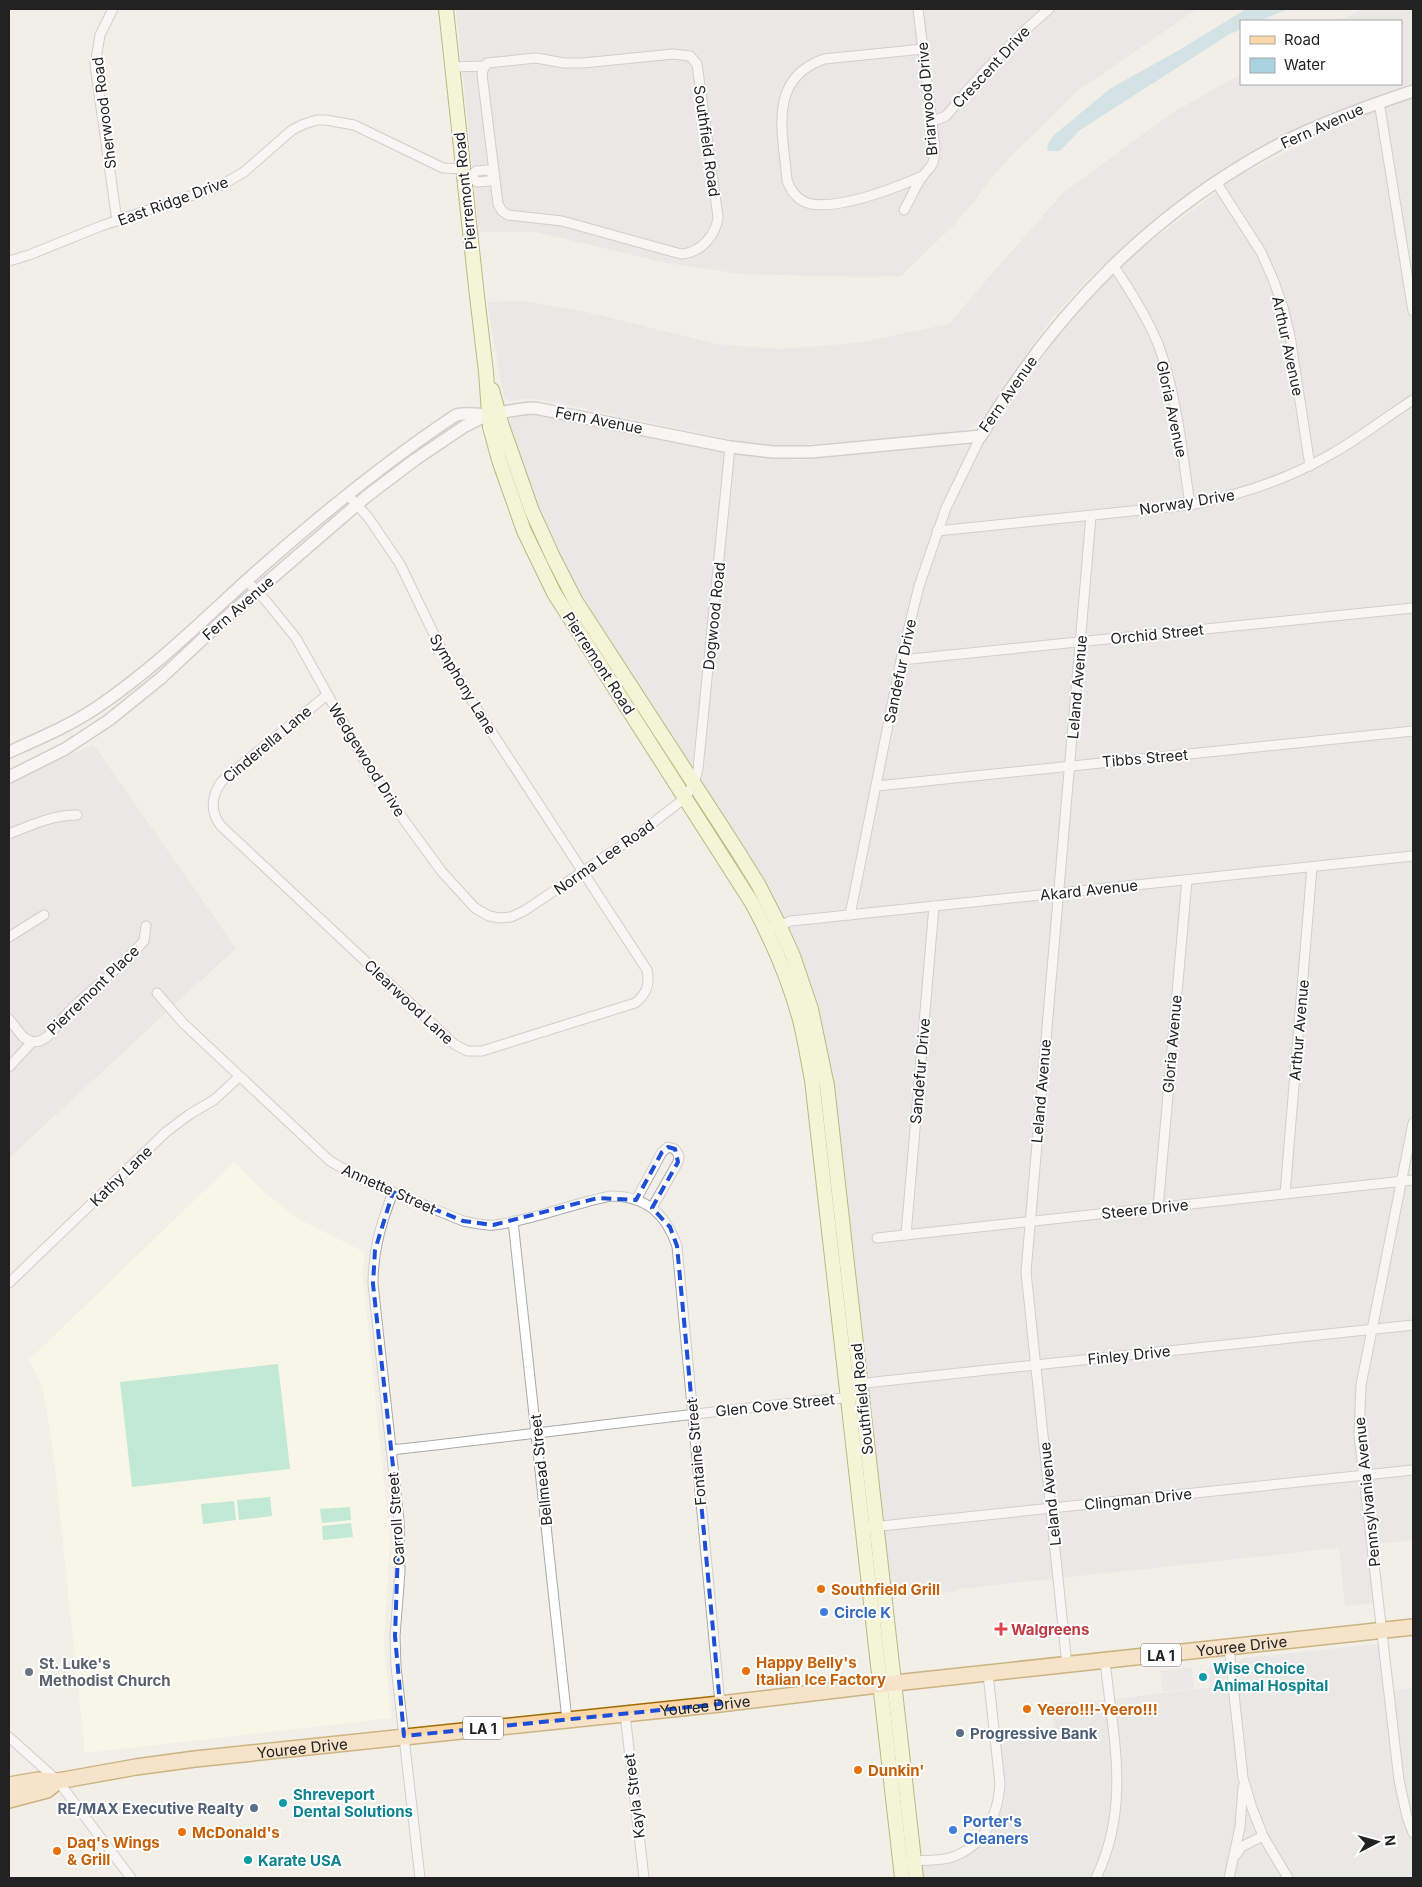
<svg xmlns="http://www.w3.org/2000/svg" width="1422" height="1887" viewBox="0 0 1422 1887" font-family="Inter,sans-serif">
  <rect width="100%" height="100%" fill="#f2efe9"/>
  <g fill="#e0dfdf">
    <path d="M456 9H1197L1076 92 1005 162 957 222 901 276 865 277 741 274 666 263 536 232H479Z"/>
    <path d="M1363 9H1413V82L1323 116 1280 137 1224 169 1155 218 1089 278 1054 316 1006 381 983 418 973 427 958 432 778 447 757 445 544 400 527 399 510 401 504 398 487 302 525 301 591 313 717 344 778 349 857 343 949 324 987 279 1064 192 1172 113 1241 74V84H1401V21H1339Z"/>
    <path d="M1413 97V1540L1368 1545 1374 1603 1345 1606 1339 1548 958 1589V1591L909 1597 908 1595 889 1597 806 978 584 604 540 516 512 435 509 420 515 415 532 413 743 455 799 460 968 445 985 441 1065 326 1131 256 1241 174 1367 113Z"/>
    <path d="M93 744 236 948 9 1158V781L40 769Z"/>
    <path d="M1375 1644 1381 1649 1385 1691 1413 1688V1878H921V1868L925 1865 948 1861 975 1849 984 1841 998 1819 1004 1801 1005 1788 999 1734 1054 1727 1052 1704 1114 1699 1237 1684 1236 1664 1243 1658Z"/>
  </g>
  <path fill="#ffffe5" d="M234 1162 264 1192 298 1219 364 1252 363 1278 390 1541 384 1642 391 1718 85 1753 55 1468 48 1417 41 1383 29 1360Z"/>
  <g fill="#88e0be">
    <path d="M278 1364 290 1469 132 1487 120 1382Z"/>
    <path d="M270 1497 272 1516 239 1520 237 1500Z"/>
    <path d="M234 1501 236 1520 203 1524 201 1504Z"/>
    <path d="M350 1507 351 1520 322 1523 320 1509Z"/>
    <path d="M351 1523 353 1537 323 1540 322 1526Z"/>
  </g>
  <g fill="#e2e2e2">
    <path d="M1224 1666 1226 1686 1210 1688 1208 1668Z"/>
    <path d="M1192 1667 1194 1689 1162 1692 1160 1671Z"/>
  </g>
  <path fill="#aad3df" d="M1246 9H1288L1259 21H1241V29L1228 35 1080 130 1060 151H1047L1048 144 1054 135 1111 88 1176 52Z"/>
  <g fill="none" stroke-linecap="round" stroke-linejoin="round">
    <defs>
      <g id="minor">
        <path d="M113 9 100 35 95 65 117 221"/>
        <path d="M673 54 690 56 697 64 718 217C716 235 701 253 681 254L562 221 508 215 502 211 498 204 482 74 483 70 487 63 536 58 564 63H583Z"/>
        <path d="M452 67 485 66"/>
        <path d="M1379 102 1413 311"/>
        <path d="M932 120 939 119 946 116C978 77 1011 41 1049 9"/>
        <path d="M923 176C895 188 841 209 811 204 798 201 791 192 787 180 783 133 767 79 824 59L923 49"/>
        <path d="M464 178 472 177 477 182 489 181 495 175 487 170 476 171 472 177"/>
        <path d="M1216 182 1261 252 1273 279 1283 307 1290 336 1310 466"/>
        <path d="M904 210C910 200 915 187 922 177 932 164 934 167 935 148L918 9"/>
        <path d="M9 261 29 255 101 226 220 186 244 172 292 130 304 124 317 120H326L354 125 443 168 463 169"/>
        <path d="M1113 265C1130 290 1146 315 1158 344 1177 395 1182 451 1190 505"/>
        <path d="M937 531 1190 505C1240 495 1289 479 1333 453 1361 437 1386 417 1413 400"/>
        <path d="M247 581 266 601 296 638 363 758 404 820 442 872 475 908 489 916 500 918 511 917 524 911 637 835 685 798 694 783 698 769 730 447"/>
        <path d="M901 660 1413 608"/>
        <path d="M327 695 222 781C211 796 210 812 221 826L454 1044 467 1051H482L635 1003C647 994 650 984 647 970L489 728 446 659 400 564 368 517 348 495"/>
        <path d="M877 786 1413 731"/>
        <path d="M9 834C31 825 53 815 77 815"/>
        <path d="M850 915 901 660 919 586 946 508 981 436"/>
        <path d="M775 927 791 921 1413 856"/>
        <path d="M9 937 44 915"/>
        <path d="M157 993 183 1023 330 1161 361 1179 463 1221C473 1223 483 1226 494 1225 531 1221 573 1203 611 1196 646 1196 666 1214 677 1246L720 1704"/>
        <path d="M9 1019 23 1037 32 1042 40 1041 47 1037 72 1008 124 962 144 941 146 926"/>
        <path d="M9 1067 32 1042"/>
        <path d="M1413 1123 1361 1385 1359 1435 1399 1780 1407 1817 1413 1833"/>
        <path d="M393 1192C381 1224 373 1249 373 1284L399 1521 400 1572 395 1636 396 1667 420 1878"/>
        <path d="M1285 1194 1312 867"/>
        <path d="M636 1200 662 1152 668 1147 675 1149 679 1156 678 1162 652 1208"/>
        <path d="M1158 1208 1187 880"/>
        <path d="M513 1221 567 1720"/>
        <path d="M906 1235 934 906"/>
        <path d="M877 1238 1413 1180"/>
        <path d="M9 1283 166 1132 190 1114 214 1100 239 1077"/>
        <path d="M856 1384 1413 1325"/>
        <path d="M391 1450C545 1433 698 1412 852 1397"/>
        <path d="M872 1527 1413 1470"/>
        <path d="M1229 1647 1243 1778 1252 1808 1263 1836 1288 1878"/>
        <path d="M1067 1665 1026 1272 1091 516"/>
        <path d="M625 1714 644 1878"/>
        <path d="M9 1737 58 1781 131 1878"/>
        <path d="M1237 1854 1241 1847 1263 1836"/>
        <path d="M910 1861C923 1860 937 1861 949 1858 983 1848 998 1817 1000 1784L988 1674"/>
        <path d="M1096 1878C1131 1806 1113 1737 1105 1661"/>
        <path d="M1229 1878 1240 1827 1243 1787"/>
      </g>
      <g id="tertiary">
        <path d="M9 752C38 739 69 726 96 708 151 671 198 625 246 581 312 522 382 464 456 415 467 412 477 415 488 414 504 413 519 408 535 408L730 447 773 452H811L981 436C1053 313 1153 211 1280 144 1323 122 1368 106 1413 91"/>
        <path d="M9 777 65 749 109 720 161 678 222 621 367 496 416 459 465 426 487 415"/>
      </g>
      <g id="secondary">
        <path d="M446 9 477 296 486 372 490 427 499 460 524 531 554 593 752 903C772 940 789 979 800 1020 805 1040 808 1060 812 1080L902 1878"/>
        <path d="M492 390 502 426 532 511 553 557 575 600 735 847 758 884 779 925 793 956 811 1009 827 1086 916 1878"/>
      </g>
      <g id="primary">
        <path id="s1" d="M9 1785 38 1780 58 1781 136 1767 195 1759 720 1704 895 1683 1413 1627"/>
        <path d="M9 1800 47 1790 58 1781"/>
      </g>
    </defs>
    <use href="#minor" stroke="#a9a9a9" stroke-width="11"/>
    <use href="#tertiary" stroke="#a9a9a9" stroke-width="14"/>
    <use href="#secondary" stroke="#707d05" stroke-width="16"/>
    <use href="#primary" stroke="#a06b00" stroke-width="18"/>
    <use href="#minor" stroke="#fff" stroke-width="9"/>
    <use href="#tertiary" stroke="#fff" stroke-width="11"/>
    <use href="#secondary" stroke="#f7fabf" stroke-width="14"/>
    <use href="#primary" stroke="#fcd6a4" stroke-width="15"/>
  </g>
  <path d="M0 0H1422V1887H0ZM668 1147 675 1149 678 1162 652 1208 670 1227 677 1246 720 1704 404 1736 395 1636 399 1521 373 1284 375 1250 393 1192 463 1221 493 1225 598 1198 636 1200 662 1152Z" fill="#f2efe9" fill-opacity=".55" fill-rule="evenodd"/>
  <path fill="none" stroke="#1d4ed8" stroke-width="4" stroke-dasharray="10 6" stroke-linejoin="round" d="M668 1147 675 1149 678 1162 652 1208 670 1227 677 1246 720 1704 404 1736 395 1636 399 1521 373 1284 375 1250 393 1192 463 1221 493 1225 598 1198 636 1200 662 1152Z"/>
  <g fill="#e8710a" stroke="#fff" stroke-width="2">
    <circle cx="821" cy="1589" r="5"/>
    <circle cx="746" cy="1671" r="5"/>
    <circle cx="1027" cy="1709" r="5"/>
    <circle cx="858" cy="1770" r="5"/>
    <circle cx="182" cy="1832" r="5"/>
    <circle cx="57" cy="1851" r="5"/>
  </g>
  <g fill="#3f7fe0" stroke="#fff" stroke-width="2">
    <circle cx="824" cy="1612" r="5"/>
    <circle cx="953" cy="1830" r="5"/>
  </g>
  <path fill="#e0444e" stroke="#fff" stroke-width="2" d="M998.5 1621.5h5v5h5v5h-5v5h-5v-5h-5v-5h5z"/>
  <circle fill="#6b7280" stroke="#fff" stroke-width="2" cx="29" cy="1672" r="5"/>
  <g fill="#0f9aa8" stroke="#fff" stroke-width="2">
    <circle cx="1203" cy="1677" r="5"/>
    <circle cx="283" cy="1803" r="5"/>
    <circle cx="248" cy="1860" r="5"/>
  </g>
  <g fill="#5c6f8a" stroke="#fff" stroke-width="2">
    <circle cx="960" cy="1733" r="5"/>
    <circle cx="254" cy="1808" r="5"/>
  </g>
  <g text-anchor="middle" dominant-baseline="central" stroke-width="4" stroke-linejoin="round" paint-order="stroke">
    <g fill="#fff" stroke="#646464" stroke-width="1">
      <rect x="1141" y="1643.5" width="40" height="23" rx="4"/>
      <rect x="463" y="1716.5" width="40" height="23" rx="4"/>
    </g>
    <g font-size="14" font-weight="bold" fill="#222">
      <text x="1161" y="1655">LA 1</text>
      <text x="483" y="1728">LA 1</text>
    </g>
    <g font-size="15" fill="#222" stroke="#fff">
      <text transform="translate(991 67) rotate(-47)">Crescent Drive</text>
      <text transform="translate(927 99) rotate(-95)">Briarwood Drive</text>
      <text transform="translate(104 113) rotate(-97)">Sherwood Road</text>
      <text transform="translate(1322 126) rotate(-24)">Fern Avenue</text>
      <text transform="translate(707 141) rotate(82)">Southfield Road</text>
      <text transform="translate(465 191) rotate(-96)">Pierremont Road</text>
      <text transform="translate(173 201) rotate(-20)">East Ridge Drive</text>
      <text transform="translate(1288 346) rotate(78)">Arthur Avenue</text>
      <text transform="translate(1008 394) rotate(-55)">Fern Avenue</text>
      <text transform="translate(1172 409) rotate(78)">Gloria Avenue</text>
      <text transform="translate(599 420) rotate(11)">Fern Avenue</text>
      <text transform="translate(1187 502) rotate(-9)">Norway Drive</text>
      <text transform="translate(238 608) rotate(-41)">Fern Avenue</text>
      <text transform="translate(714 616) rotate(-84)">Dogwood Road</text>
      <text transform="translate(1157 634) rotate(-6)">Orchid Street</text>
      <text transform="translate(599 663) rotate(57)">Pierremont Road</text>
      <text transform="translate(900 671) rotate(-78)">Sandefur Drive</text>
      <text transform="translate(463 684) rotate(59)">Symphony Lane</text>
      <text transform="translate(1077 687) rotate(-85)">Leland Avenue</text>
      <text transform="translate(267 744) rotate(-40)">Cinderella Lane</text>
      <text transform="translate(1145 758) rotate(-5)">Tibbs Street</text>
      <text transform="translate(367 760) rotate(58)">Wedgewood Drive</text>
      <text transform="translate(604 857) rotate(-35)">Norma Lee Road</text>
      <text transform="translate(1089 890) rotate(-6)">Akard Avenue</text>
      <text transform="translate(93 990) rotate(-44)">Pierremont Place</text>
      <text transform="translate(409 1002) rotate(43)">Clearwood Lane</text>
      <text transform="translate(1299 1030) rotate(-85)">Arthur Avenue</text>
      <text transform="translate(1172 1044) rotate(-85)">Gloria Avenue</text>
      <text transform="translate(920 1071) rotate(-85)">Sandefur Drive</text>
      <text transform="translate(1041 1091) rotate(-85)">Leland Avenue</text>
      <text transform="translate(121 1176) rotate(-44)">Kathy Lane</text>
      <text transform="translate(389 1189) rotate(24)">Annette Street</text>
      <text transform="translate(1145 1209) rotate(-6)">Steere Drive</text>
      <text transform="translate(1129 1355) rotate(-6)">Finley Drive</text>
      <text transform="translate(862 1399) rotate(-96)">Southfield Road</text>
      <text transform="translate(775 1405) rotate(-6)">Glen Cove Street</text>
      <text transform="translate(696 1452) rotate(-95)">Fontaine Street</text>
      <text transform="translate(541 1470) rotate(-96)">Bellmead Street</text>
      <text transform="translate(1367 1492) rotate(-96)">Pennsylvania Avenue</text>
      <text transform="translate(1050 1494) rotate(-96)">Leland Avenue</text>
      <text transform="translate(1138 1499) rotate(-6)">Clingman Drive</text>
      <text transform="translate(396 1519) rotate(-94)">Carroll Street</text>
      <text stroke="none"><textPath href="#s1" startOffset="1241">Youree Drive</textPath></text>
      <text stroke="none"><textPath href="#s1" startOffset="701">Youree Drive</textPath></text>
      <text stroke="none"><textPath href="#s1" startOffset="296">Youree Drive</textPath></text>
      <text transform="translate(634 1796) rotate(-97)">Kayla Street</text>
    </g>
    <g font-size="15" font-weight="bold" fill="#c56008" stroke="#fff" text-anchor="start">
      <text x="831" y="1589">Southfield Grill</text>
      <text x="756" y="1662">Happy Belly's<tspan x="756" dy="17">Italian Ice Factory</tspan></text>
      <text x="1037" y="1709">Yeero!!!-Yeero!!!</text>
      <text x="868" y="1770">Dunkin'</text>
      <text x="192" y="1832">McDonald's</text>
      <text x="67" y="1842">Daq's Wings<tspan x="67" dy="17">&amp; Grill</tspan></text>
    </g>
    <g font-size="15" font-weight="bold" fill="#366cbe" stroke="#fff" text-anchor="start">
      <text x="834" y="1612">Circle K</text>
      <text x="963" y="1821">Porter's<tspan x="963" dy="17">Cleaners</tspan></text>
    </g>
    <g font-size="15" font-weight="bold" fill="#be3a42" stroke="#fff" text-anchor="start">
      <text x="1011" y="1629">Walgreens</text>
    </g>
    <g font-size="15" font-weight="bold" fill="#5b616d" stroke="#fff" text-anchor="start">
      <text x="39" y="1663">St. Luke's<tspan x="39" dy="17">Methodist Church</tspan></text>
    </g>
    <g font-size="15" font-weight="bold" fill="#0d838f" stroke="#fff" text-anchor="start">
      <text x="1213" y="1668">Wise Choice<tspan x="1213" dy="17">Animal Hospital</tspan></text>
      <text x="293" y="1794">Shreveport<tspan x="293" dy="17">Dental Solutions</tspan></text>
      <text x="258" y="1860">Karate USA</text>
    </g>
    <g font-size="15" font-weight="bold" fill="#4e5e75" stroke="#fff" text-anchor="start">
      <text x="970" y="1733">Progressive Bank</text>
      <text x="244" y="1808" text-anchor="end">RE/MAX Executive Realty</text>
    </g>
  </g>
  <rect width="1422" height="1887" fill="none" stroke="#222222" stroke-width="20"/>
  <rect x="1240" y="20" width="162" height="65" fill="#ffffff" stroke="#a7a7a7"/>
  <rect x="1250" y="36" width="25" height="8" fill="#fcd6a4" stroke="#a7a7a7"/>
  <text x="1284" y="45" font-size="15" fill="#222222">Road</text>
  <rect x="1250" y="58" width="25" height="15" fill="#aad3df" stroke="#a7a7a7"/>
  <text x="1284" y="70" font-size="15" fill="#222222">Water</text>
  <g transform="translate(1377 1842) rotate(84)" stroke="#ffffff" stroke-width="4" paint-order="stroke">
  <path d="M0-4L9 19L0 12L-9 19Z" fill="#222222"/>
  <text y="-8" font-size="14" font-weight="bold" text-anchor="middle" fill="#222222">N</text>
  </g>
</svg>
